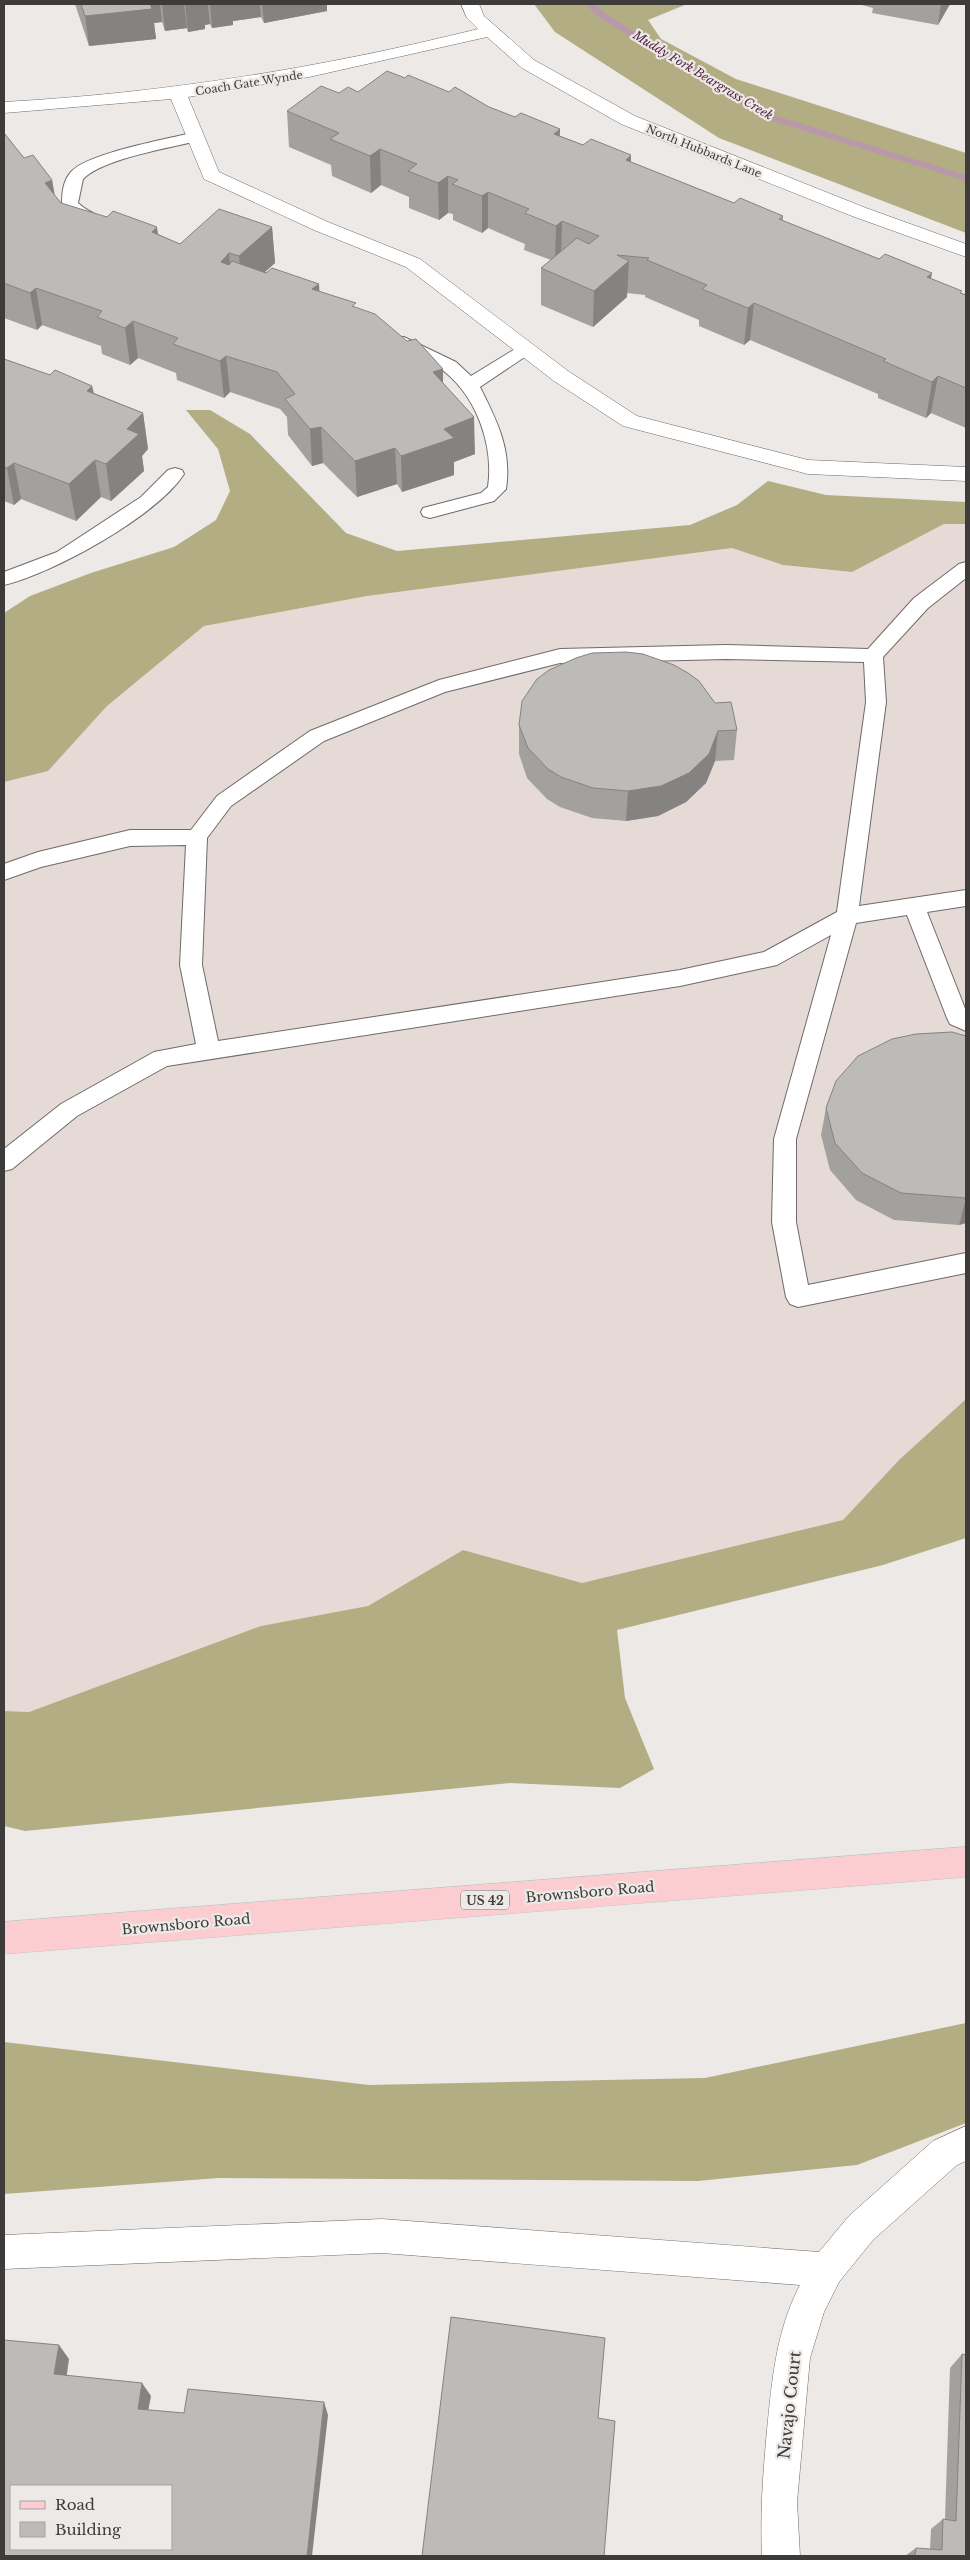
<svg xmlns="http://www.w3.org/2000/svg" width="970" height="2560" viewBox="0 0 970 2560" font-family="'Libre Baskerville',serif">
  <rect width="100%" height="100%" fill="#ece9e7"/>
  <path fill="#e6dad6" d="M944 524H966V1399L899 1460 843 1520 582 1583 463 1550 368 1606 261 1626 29 1712 4 1711V782L48 771 107 706 204 626 367 596 732 548 783 565 852 572Z"/>
  <g fill="#b3ad83">
    <path d="M534 4H687L648 20 661 39 736 79 966 153V233L719 138 555 32Z"/>
    <path d="M186 410H210L250 434 346 533 397 551 690 525 737 505 768 481 826 495 966 502V524H944L852 572 783 565 732 548 367 596 204 626 107 706 48 771 4 782V613L30 596 91 573 174 547 216 520 230 491 218 449Z"/>
    <path d="M966 1399V1538L883 1565 617 1630 625 1698 654 1769 620 1788 510 1783 25 1831 4 1826V1711L29 1712 261 1626 368 1606 463 1550 582 1583 843 1520 899 1460Z"/>
    <path d="M966 2023V2123L857 2165 698 2181 219 2178 4 2194V2042L369 2085 705 2078Z"/>
  </g>
  <g fill="none" stroke-linecap="round" stroke-linejoin="round">
    <path fill="#b899a9" fill-rule="evenodd" d="M585 4H595L606 14 774 115 966 175V181L766 119 600 18Z"/>
    <defs>
      <g id="service">
        <path d="M195 132 203 137 201 140C171 148 104 158 83 179L78 203C87 212 101 215 107 224L105 228C88 232 71 217 62 204 62 192 63 181 71 172 87 153 169 139 195 132Z"/>
        <path d="M404 337 456 362 471 376 520 346H532L535 350 480 387C497 421 512 450 506 489L494 501 430 518 423 516 421 512 423 508 481 493 488 487C494 446 477 398 445 372 433 360 413 354 398 346L395 342 398 338Z"/>
        <path d="M175 468 182 470 184 474C157 516 52 574 4 585V572L57 552 141 497 168 470Z"/>
        <path d="M966 562V578L928 608 883 657 886 702 859 906 966 890V906L927 912 966 1011V1031L950 1024 947 1018 907 915 856 923 796 1139V1222L808 1285 966 1253V1273L798 1307 790 1304 786 1297 772 1222 774 1139 831 935 777 965 680 986 167 1066 77 1116 12 1169 4 1171V1149L61 1104 154 1052 196 1044 180 965 186 845 130 846 41 867 4 880V864L38 852 130 830H191L217 796 310 731 439 680 560 649 726 645 868 649 914 598 959 564ZM726 659 864 662 866 702 837 912 764 952 680 970 218 1041 202 965 207 838 231 806 324 741 445 692 560 663Z"/>
      </g>
      <g id="minor">
        <path d="M461 4H479L484 16 534 60 635 116 866 208 966 244V257L852 216 621 124 522 68 487 37 309 77 188 97 219 172 328 222 420 259 568 371 637 416 808 460 966 467V481L808 474 623 426 554 381 406 267 314 230 204 179 171 99 4 113V102C165 93 321 68 478 29L467 18Z"/>
        <path d="M966 2126V2161L957 2165 873 2240 839 2282 824 2312 810 2358 797 2502 800 2556H762C760 2514 763 2473 767 2430 772 2380 776 2331 800 2285L382 2253 4 2269V2235L382 2219 819 2252 849 2216 933 2141Z"/>
      </g>
      <path id="primary" d="M966 1847V1877L4 1954V1922Z"/>
    </defs>
    <use href="#service" stroke="#6e6b6a" stroke-width="2"/>
    <use href="#minor" stroke="#6e6b6a" stroke-width="1"/>
    <use href="#primary" stroke="#c5c4c4" stroke-width="1"/>
    <use href="#service" fill="#fff" fill-rule="evenodd"/>
    <use href="#minor" fill="#fff" fill-rule="evenodd"/>
    <use href="#primary" fill="#fbccd0" fill-rule="evenodd"/>
  </g>
  <g fill="#a3a19e">
    <path d="M75 4H327V11L264 23 261 17 233 21V25L212 28 210 24 205 25V29L188 32 187 28 165 31 162 22 154 23 156 39 89 46Z"/>
    <path d="M858 4H950L938 25 872 13 873 8Z"/>
    <path d="M405 78 489 107 583 145 631 155V162L734 203 783 216V221L931 279 966 295V428L931 413 926 418 878 398V394L750 340 744 345 699 326V320L645 297V295L627 293V297L593 327 541 305V268L551 260 524 250 525 244 488 228 482 233 453 220V214L448 213 439 220 409 208V197L381 185 371 193 332 176 331 165 289 147 287 111 339 93 358 92Z"/>
    <path d="M4 133 24 158 52 180 55 196 61 203 158 234 180 244 272 227 275 263 265 272 319 284V291L356 308 407 341 443 369V383L475 454 454 462V475L402 492 397 484 357 497 323 463 312 466 288 435 287 417 280 409 230 392 224 398 177 380 176 373 138 358 130 365 102 354 101 346 42 325 37 330 4 318Z"/>
    <path d="M4 359 50 375 92 386 94 393 143 413 148 449 142 456 144 471 111 501 101 497 76 521 21 499 14 505 4 501Z"/>
    <path d="M715 703 737 730 734 760 715 761 706 783 686 802 658 816 626 821 592 818 560 807 547 799 527 778 519 754V725Z"/>
    <path d="M966 1036V1223L959 1225 894 1220 856 1200 830 1170 821 1135 826 1108Z"/>
    <path d="M962 2354 966 2556H905L916 2548 930 2549 931 2529 943 2519H945L950 2368Z"/>
  </g>
  <g fill="#848381">
    <path d="M147 4H160L162 22 154 23 156 39 89 46 85 16Z"/>
    <path d="M162 4H184L187 28 165 31Z"/>
    <path d="M185 4H208L210 24 205 25V29L188 32Z"/>
    <path d="M210 4H260L261 17 233 21V25L212 28Z"/>
    <path d="M262 4H327V11L264 23Z"/>
    <path d="M941 4H950L938 25Z"/>
    <path d="M560 129 559 165 554 134Z"/>
    <path d="M380 149 381 185 371 193 370 156Z"/>
    <path d="M631 155 629 192 626 160Z"/>
    <path d="M448 176V213L439 220 438 183Z"/>
    <path d="M52 180 58 216 45 183Z"/>
    <path d="M488 192V228L482 233V196Z"/>
    <path d="M562 221 561 257 555 262 556 226Z"/>
    <path d="M157 227 162 264 152 232Z"/>
    <path d="M272 227 275 263 242 292 239 256Z"/>
    <path d="M229 253 233 290 221 262Z"/>
    <path d="M629 261 627 297 593 327 594 291Z"/>
    <path d="M932 273 926 309 927 277Z"/>
    <path d="M319 284 321 321 312 289Z"/>
    <path d="M36 288 42 325 37 330 30 293Z"/>
    <path d="M754 303 750 340 744 345 748 308Z"/>
    <path d="M133 321 138 358 130 365 125 328Z"/>
    <path d="M226 356 230 392 224 398 220 361Z"/>
    <path d="M443 369V406L433 372Z"/>
    <path d="M938 376 931 413 926 418 932 382Z"/>
    <path d="M92 386 98 422 87 391Z"/>
    <path d="M143 413 148 449 142 456 144 471 111 501 106 464 127 429Z"/>
    <path d="M474 417 475 454 454 462V475L402 492 401 456 444 429Z"/>
    <path d="M321 427 323 463 312 466 310 429Z"/>
    <path d="M395 448 397 484 357 497 355 461Z"/>
    <path d="M95 460 101 497 76 521 69 484Z"/>
    <path d="M14 463 21 499 14 505 7 468Z"/>
    <path d="M718 731 715 761 706 783 686 802 658 816 626 821 628 791Z"/>
    <path d="M966 1199V1223L959 1225Z"/>
    <path d="M59 2345 69 2359 65 2388 54 2374Z"/>
    <path d="M142 2383 151 2396 146 2422 138 2409Z"/>
    <path d="M324 2402 328 2415 312 2556H307Z"/>
  </g>
  <g fill="#bdbbb8" stroke="#848381" fill-rule="evenodd">
    <path d="M81 4H150L152 9 85 16Z"/>
    <path d="M387 71 405 78 408 75 449 92 455 87 489 107 515 117 521 113 560 129 554 134 583 145 591 139 631 155 626 160 734 203 740 198 783 216 779 219 879 259 885 254 932 273 927 277 962 291 960 293 966 295V388L938 376 932 382 883 361 886 359 754 303 748 308 702 289 707 285 647 260 649 258 617 255 629 261 594 291 541 268 577 238 589 244 599 236 562 221 556 226 525 213 529 209 488 192 482 196 452 184 458 180 448 176 438 183 408 171 417 164 380 149 370 156 330 139 339 133 287 111 321 86 339 93 348 87 358 92Z"/>
    <path d="M4 133 24 158 33 155 52 180 45 183 61 203 107 217 113 211 157 227 152 232 180 244 219 209 272 227 239 256 229 253 221 262 229 265 232 261 266 273 272 268 319 284 312 289 356 303 352 306 375 314 407 341 416 339 443 369 433 372 474 417 444 429 454 438 401 456 395 448 355 461 321 427 310 429 285 399 295 394 277 372 226 356 220 361 173 344 178 338 133 321 125 328 97 317 102 311 36 288 30 293 4 283Z"/>
    <path d="M4 359 50 375 55 370 92 386 87 391 143 413 127 429 139 434 106 464 95 460 69 484 14 463 7 468 4 467Z"/>
    <path d="M626 652 643 654 674 665 688 673 699 681 715 703 731 702 737 730 718 731 709 754 689 773 661 786 628 791 593 788 561 777 548 769 528 748 519 725 522 701 537 679 549 670 576 658 592 653Z"/>
    <path d="M952 1032 966 1036V1198L901 1193 862 1173 835 1143 826 1108 836 1081 858 1056 892 1039 916 1034Z"/>
    <path d="M451 2317 605 2338 598 2418 615 2421 604 2556H422Z"/>
    <path d="M4 2340 59 2345 54 2374 142 2383 138 2409 184 2413 188 2389 324 2402 307 2556H4ZM11 2486H171V2549H11Z"/>
    <path d="M962 2354 966 2355V2556H915L916 2548 942 2550 943 2519 956 2521Z"/>
  </g>
  <g text-anchor="middle" dominant-baseline="central" stroke-width="4.5" stroke-linejoin="round" paint-order="stroke">
    <g font-size="11" fill="#3d3c3b" stroke="#ece9e7">
      <text transform="translate(249 83) rotate(-9)">Coach Gate Wynde</text>
      <text transform="translate(704 151) rotate(22)">North Hubbards Lane</text>
    </g>
    <g font-size="12" font-style="italic" fill="#582444" stroke="#ece9e7">
      <text transform="translate(703 75) rotate(31)">Muddy Fork Beargrass Creek</text>
    </g>
    <rect fill="#ece9e7" stroke="#72706f" stroke-width="1" x="461" y="1890.5" width="48" height="19" rx="4"/>
    <g font-size="12" font-weight="bold" fill="#3d3c3b">
      <text x="485" y="1900">US 42</text>
    </g>
    <g font-size="14" fill="#3d3c3b" stroke="#ece9e7">
      <text transform="translate(590 1892) rotate(-5)">Brownsboro Road</text>
      <text transform="translate(186 1924) rotate(-5)">Brownsboro Road</text>
    </g>
    <g font-size="16" fill="#3d3c3b" stroke="#ece9e7">
      <text transform="translate(789 2405) rotate(-84)">Navajo Court</text>
    </g>
  </g>
  <rect width="970" height="2560" fill="none" stroke="#3d3c3b" stroke-width="10"/>
  <rect x="10" y="2485" width="162" height="65" fill="#ece9e7" stroke="#a6a4a2"/>
  <rect x="20" y="2501" width="25" height="8" fill="#fbccd0" stroke="#a6a4a2"/>
  <text x="55" y="2510" font-size="15" fill="#3d3c3b">Road</text>
  <rect x="20" y="2522" width="25" height="15" fill="#bdbbb8" stroke="#a6a4a2"/>
  <text x="55" y="2535" font-size="15" fill="#3d3c3b">Building</text>
</svg>
